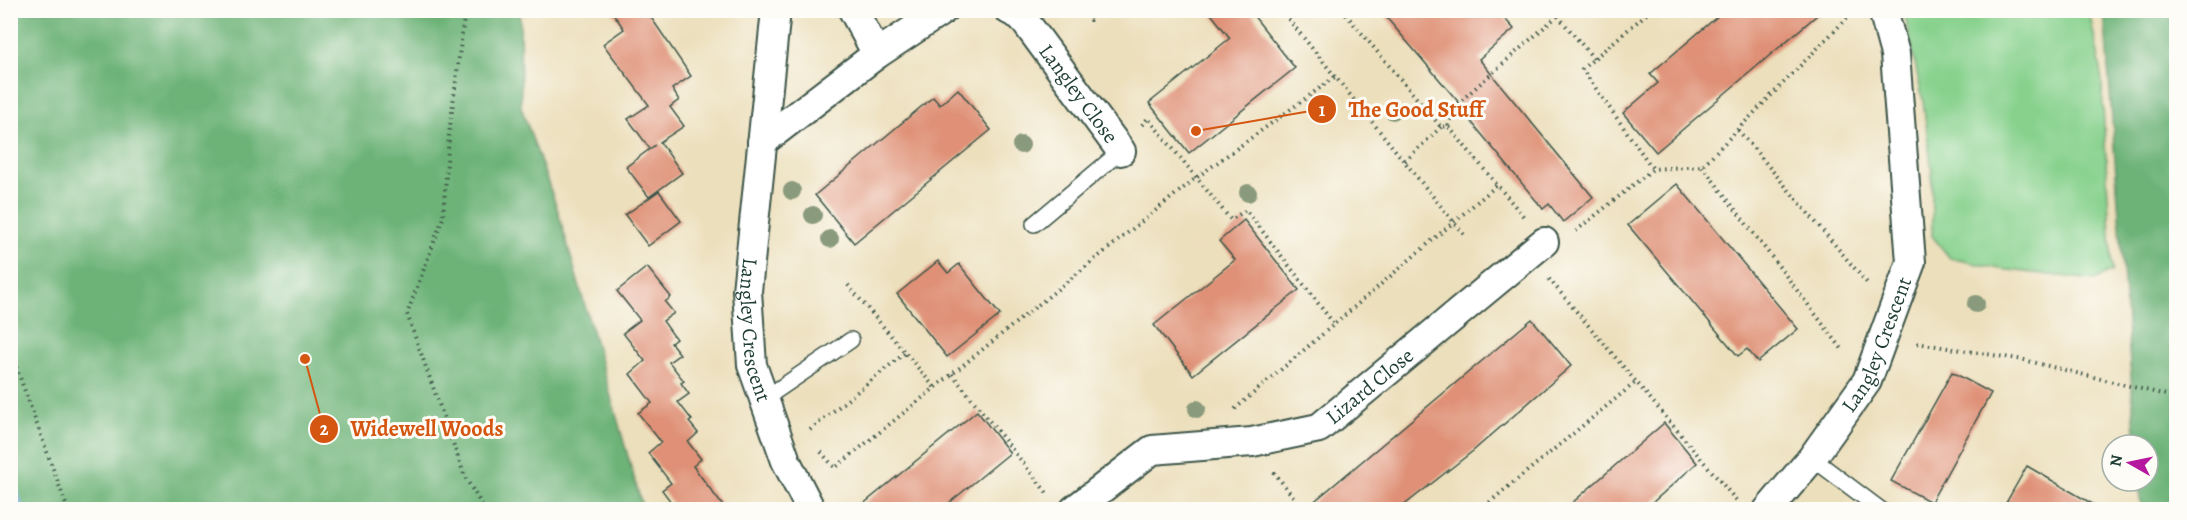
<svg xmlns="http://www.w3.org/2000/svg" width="2187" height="520" viewBox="0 0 2187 520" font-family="Alegreya,serif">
  <rect width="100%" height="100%" fill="#fdfcf7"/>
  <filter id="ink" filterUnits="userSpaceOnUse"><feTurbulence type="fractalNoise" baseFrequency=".0167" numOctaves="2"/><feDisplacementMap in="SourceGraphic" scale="12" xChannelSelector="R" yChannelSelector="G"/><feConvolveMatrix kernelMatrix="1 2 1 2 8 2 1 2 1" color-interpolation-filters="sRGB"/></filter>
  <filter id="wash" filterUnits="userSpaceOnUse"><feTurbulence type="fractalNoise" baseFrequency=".008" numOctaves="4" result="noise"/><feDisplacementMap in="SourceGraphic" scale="24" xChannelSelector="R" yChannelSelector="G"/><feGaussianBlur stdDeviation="1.35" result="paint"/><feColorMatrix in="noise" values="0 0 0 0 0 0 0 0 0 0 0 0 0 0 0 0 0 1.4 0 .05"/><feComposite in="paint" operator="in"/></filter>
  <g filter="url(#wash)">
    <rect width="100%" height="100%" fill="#ecdfbc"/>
    <path fill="#87d18d" stroke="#538760" stroke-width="1.5" d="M1904 11H2089L2101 69 2112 271 2094 280 2000 269 1950 258 1932 236V172L1923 101Z"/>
    <g fill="#6db378" stroke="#467856" stroke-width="1.5">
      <path d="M10 11H520L521 107 557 208 643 509H11Z"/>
      <path d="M2104 11H2176V509H2141L2139 481H2148V445H2136Z"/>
    </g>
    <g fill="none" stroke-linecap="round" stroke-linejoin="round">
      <path stroke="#7eace7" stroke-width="10" d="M10 479 19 510"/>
    </g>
    <g id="blocks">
      <g fill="#df9076">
        <path d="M611 10H646L691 76 672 89 679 100 670 107 684 126 660 142 682 173 649 197 626 167 655 145 650 149 628 119 649 105 603 44 624 29Z"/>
        <path d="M1208 10H1249L1295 68 1189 153 1149 103 1230 38Z"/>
        <path d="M1380 10H1497L1514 29 1479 59 1593 197 1563 222 1549 204 1543 209 1465 114 1467 112Z"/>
        <path d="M1725 10H1823L1656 152 1623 113 1658 83 1650 74Z"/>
        <path d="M958 89 991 130 854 243 815 195 933 97 940 105Z"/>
        <path d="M1677 184 1798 329 1758 362 1747 349 1738 356 1628 225Z"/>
        <path d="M659 191 681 221 648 246 625 215Z"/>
        <path d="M1244 220 1299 290 1193 375 1154 325 1235 260 1219 241Z"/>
        <path d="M938 261 948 273 959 264 1000 315 947 357 897 294Z"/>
        <path d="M647 267 671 297 665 302 674 313 663 321 676 339 671 343 680 354 669 362 684 381 681 383 689 394 678 402 692 420 689 422 698 433 688 442 701 459 693 466 726 510H677L662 490 671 483 648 453 661 442 638 413 652 403 630 374 645 361 623 333 640 320 617 291Z"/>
        <path d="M1532 319 1571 366 1473 451 1398 510H1304Z"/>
        <path d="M1952 372 1991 393 1931 502 1891 481Z"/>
        <path d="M977 411 1010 453 955 498 941 510H856Z"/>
        <path d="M1664 423 1697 463 1644 510H1564Z"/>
        <path d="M2027 466 2103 510H2002Z"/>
      </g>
    </g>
  </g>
  <g filter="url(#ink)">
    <use href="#blocks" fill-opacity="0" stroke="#3e5548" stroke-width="1.5"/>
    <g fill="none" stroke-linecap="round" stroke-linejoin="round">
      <defs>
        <g id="lane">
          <path d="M1034 224 1121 151"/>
          <path d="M764 399 851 340"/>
          <path d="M1812 458 1881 510"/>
        </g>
        <g id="street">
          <path id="s1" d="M776 10 747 291 752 365 786 461 811 510"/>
          <path id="s2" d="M1009 10 1021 16 1121 151"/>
          <path d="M877 54 943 10"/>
          <path d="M762 142 877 54 853 10"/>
          <path id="s3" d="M1074 510 1152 450 1252 442 1319 428 1544 242"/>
          <path id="s4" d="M1768 510 1812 458 1867 381 1911 262 1895 54 1883 10"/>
        </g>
      </defs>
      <use href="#lane" stroke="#3e5548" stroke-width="18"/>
      <use href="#street" stroke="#3e5548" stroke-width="32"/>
      <g stroke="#3e5548" stroke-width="4" stroke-dasharray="1.5 4.5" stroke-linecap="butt">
        <path d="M465 10 449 135 443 218 407 314 465 477 485 510"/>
        <path d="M1082 10 1090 20 1102 10"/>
        <path d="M1281 10 1465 236"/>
        <path d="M1342 10 1441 127 1448 126 1524 217"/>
        <path d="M1651 10 1582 69 1653 169"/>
        <path d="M1558 16 1594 59"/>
        <path d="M1142 125 1148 118 1231 220 1246 210 1334 324"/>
        <path d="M1448 126 1457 104 1564 10"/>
        <path d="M1738 130 1867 283"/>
        <path d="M1405 161 1441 127"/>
        <path d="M1702 166 1842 349"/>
        <path d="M1576 231 1653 169 1702 166 1851 14"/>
        <path d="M1549 279 1736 500"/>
        <path d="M848 285 935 388"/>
        <path d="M1917 343 2024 360 2170 396 2176 404"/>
        <path d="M10 350 68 510"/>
        <path d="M952 374 1047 493"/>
        <path d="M1235 409 1497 185"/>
        <path d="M810 430 905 353"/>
        <path d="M821 452 835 468 1196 178 1335 77"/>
        <path d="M1274 472 1303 510"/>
        <path d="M1480 510 1636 382"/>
      </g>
      <use href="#lane" stroke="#fff" stroke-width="15"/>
      <use href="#street" stroke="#fff" stroke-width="28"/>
    </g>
    <g fill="#8a9a7d">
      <circle cx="1393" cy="111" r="9"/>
      <circle cx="1021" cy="145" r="9"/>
      <circle cx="792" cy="191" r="9"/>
      <circle cx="1248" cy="193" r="9"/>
      <circle cx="813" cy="215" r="9"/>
      <circle cx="830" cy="239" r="9"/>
      <circle cx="1976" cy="304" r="9"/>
      <circle cx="1197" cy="409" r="9"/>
    </g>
  </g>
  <g text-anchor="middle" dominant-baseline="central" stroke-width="6" stroke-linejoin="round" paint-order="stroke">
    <g font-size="21" fill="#1f3d34" stroke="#fdfcf7">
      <text stroke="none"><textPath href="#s2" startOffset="110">Langley Close</textPath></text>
      <text stroke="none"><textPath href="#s1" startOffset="322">Langley Crescent</textPath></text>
      <text stroke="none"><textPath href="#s4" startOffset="200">Langley Crescent</textPath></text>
      <text stroke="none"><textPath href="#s3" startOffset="333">Lizard Close</textPath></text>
    </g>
  </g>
  <path fill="none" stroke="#d45610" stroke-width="2" d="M1196 131L1322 109M305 359L324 429"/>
  <g fill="#d45610" stroke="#fdfcf7" stroke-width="2">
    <circle cx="1196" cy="131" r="6"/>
    <circle cx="305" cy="359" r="6"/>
    <circle cx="1322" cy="109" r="15"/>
    <circle cx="324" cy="429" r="15"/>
  </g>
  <g font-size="18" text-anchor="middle" font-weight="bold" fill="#fff">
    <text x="1322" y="116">1</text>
    <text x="324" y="435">2</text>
  </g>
  <g font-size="22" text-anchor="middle" font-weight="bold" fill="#d45610" stroke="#fdfcf7" stroke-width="6" stroke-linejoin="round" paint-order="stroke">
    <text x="1416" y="117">The Good Stuff</text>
    <text x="427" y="436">Widewell Woods</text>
  </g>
  <rect width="2187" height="520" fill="none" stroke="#fdfcf7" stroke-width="36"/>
  <g transform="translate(2130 463) rotate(279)"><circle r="28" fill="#fdfcf7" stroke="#a4b0a9" stroke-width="1.5"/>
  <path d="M0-4.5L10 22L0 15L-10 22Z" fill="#b5179e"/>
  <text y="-9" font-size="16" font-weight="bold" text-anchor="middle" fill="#1f3d34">N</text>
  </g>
</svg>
